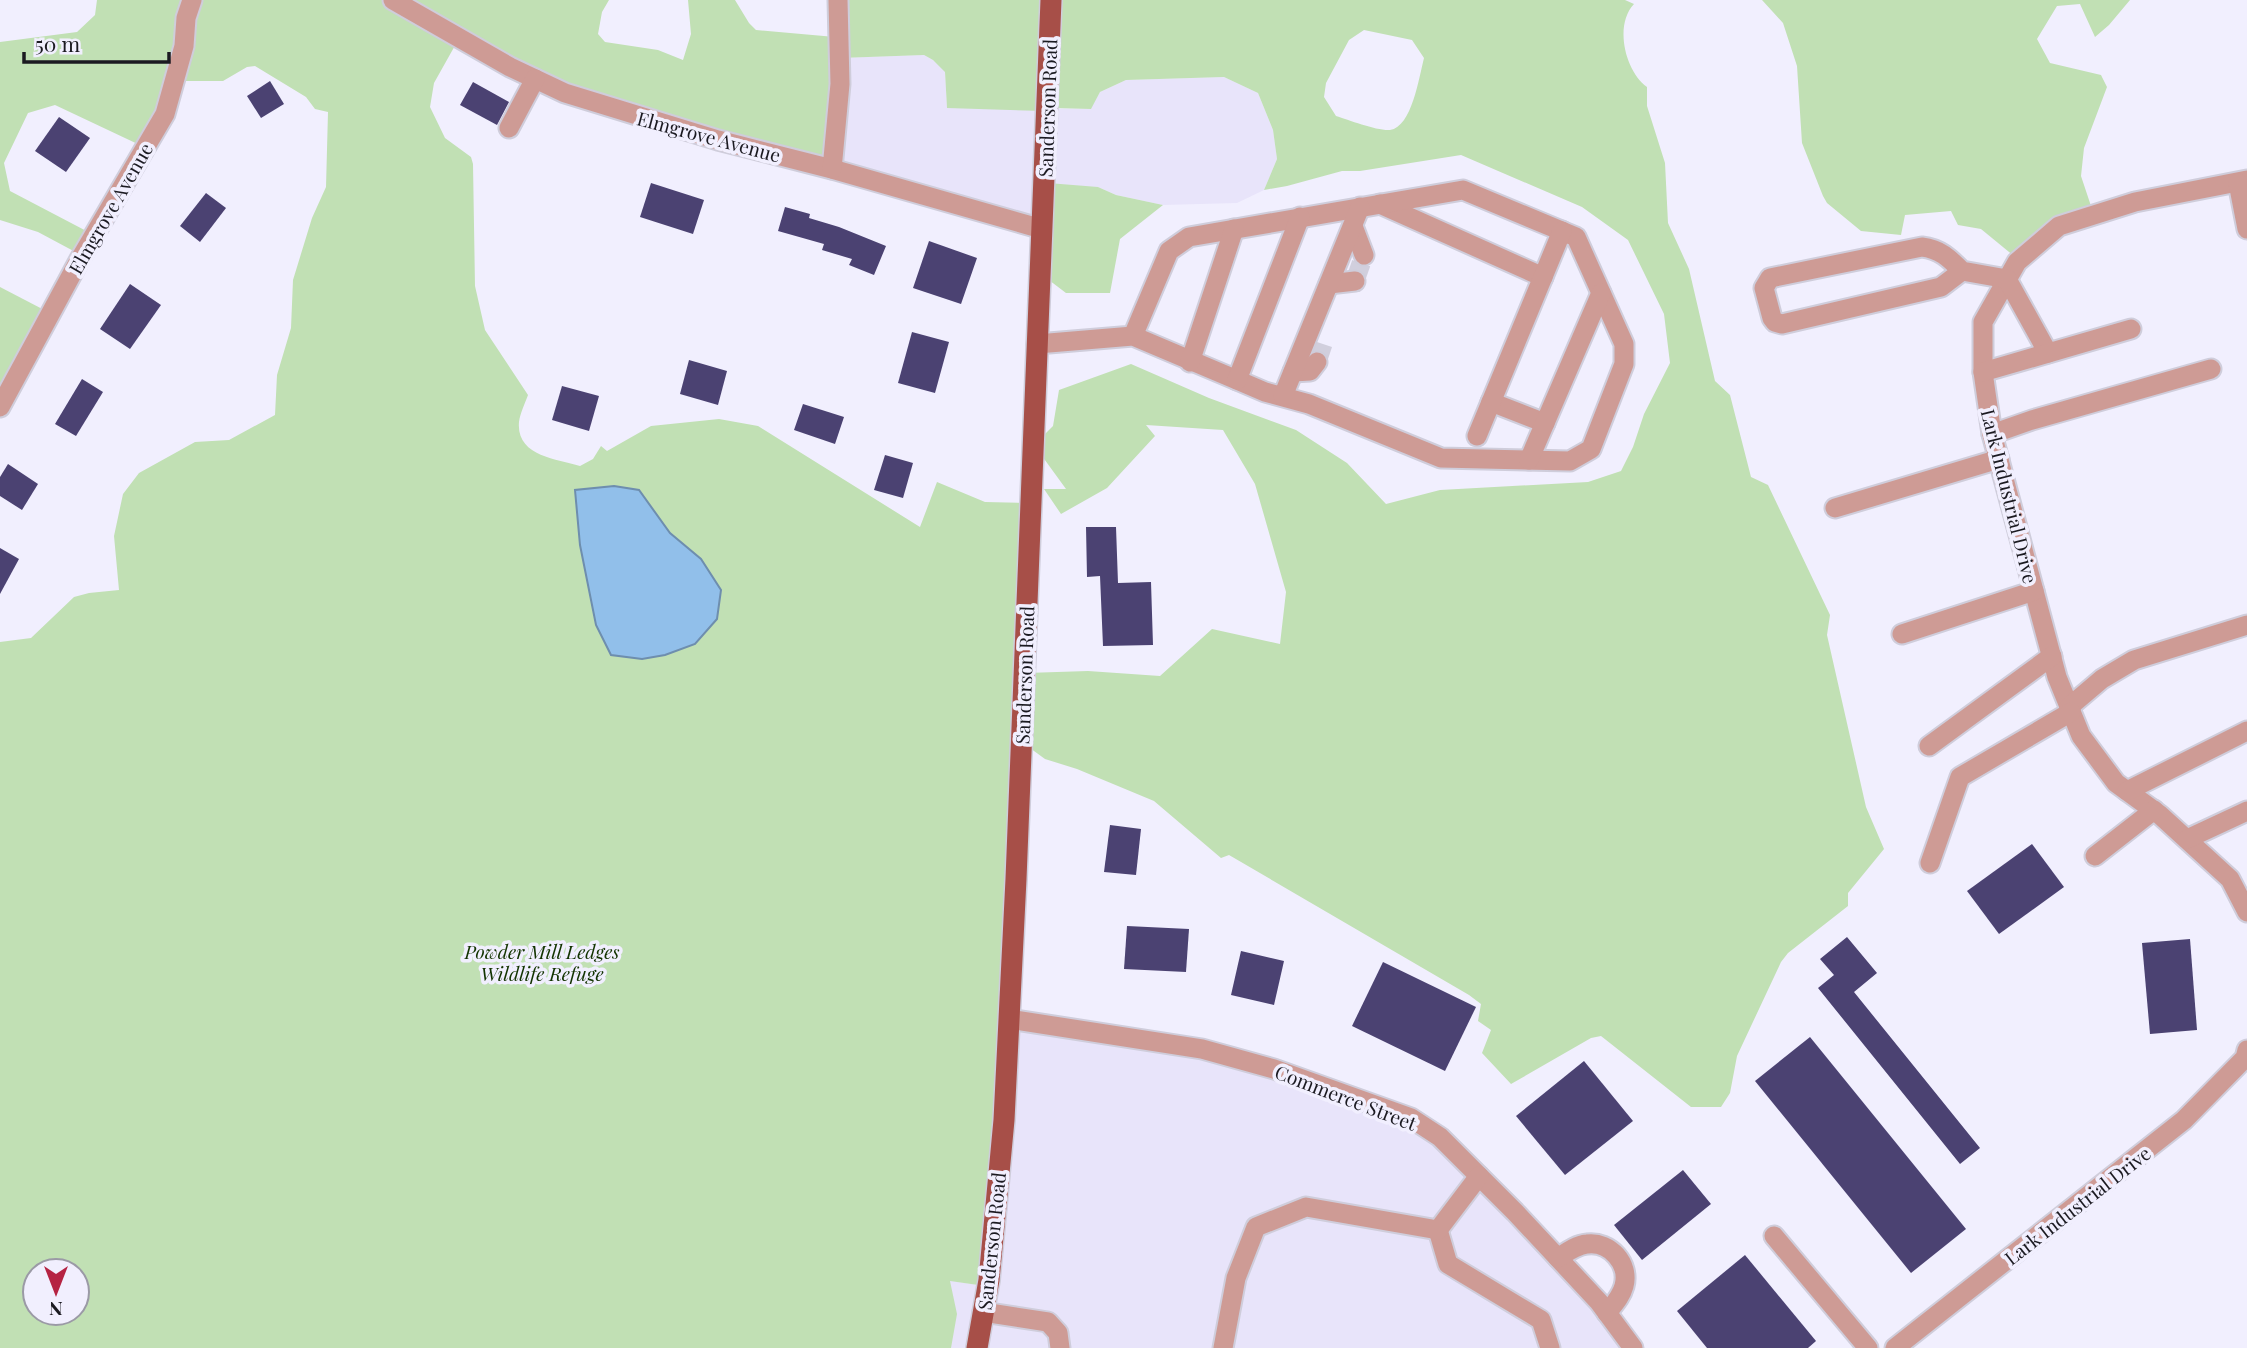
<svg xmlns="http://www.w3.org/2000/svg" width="2247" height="1348" viewBox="0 0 2247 1348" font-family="'Playfair Display',serif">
  <rect width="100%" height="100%" fill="#f1effe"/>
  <g fill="#e8e4fa">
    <path d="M924 55 933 60 945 71 947 108 1090 109 1100 92 1126 80 1224 77 1258 93 1273 130 1277 159 1264 190 1237 203 1163 205 1116 195 1098 187 1032 227 836 174 839 58Z"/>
    <path d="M1009 1025 1263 1069 1438 1139 1631 1348H752L824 1262 985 1286Z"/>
  </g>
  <g fill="#c1e0b4" fill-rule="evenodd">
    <path d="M97 0H609L602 12 598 34 605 42 658 50 683 60 691 34 688 0H735L749 23 756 30 835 37 837 0H1625L1634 4C1614 25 1625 71 1647 87V106L1665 163 1668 223 1689 269 1715 381 1730 395 1751 477 1768 485 1830 615 1827 635 1866 807 1884 849 1848 893V906L1788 953 1781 962 1737 1056 1730 1093 1721 1107H1691L1601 1036 1591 1038 1511 1084 1482 1053 1491 1030 1478 1021 1481 1004 1469 995 1229 855 1221 858 1154 801 1077 769 1045 759 1023 743 985 1286 950 1281 957 1314 951 1348H0V642L31 638 74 597 89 593 119 590 114 536 123 494 139 473 195 442 229 440 275 415 277 375 291 328 293 280 312 218 326 187 328 112 315 109 306 97 255 66 247 67 223 81H177L144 147 55 105 28 113 4 163 10 191 94 235 81 255 38 232 0 220V42L77 32 95 15ZM1364 30 1412 40 1424 58C1419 77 1412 127 1390 130 1377 131 1349 120 1336 116L1324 97 1326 83 1349 40ZM457 42 663 126 832 170 840 58 924 55 933 60 945 72 947 108 1044 111 1052 108 1091 109 1100 92 1126 80 1224 77 1258 93 1273 130 1277 159 1264 190 1287 186 1342 171H1360L1461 155 1582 207 1628 240 1664 314 1670 363 1644 414 1633 447 1621 471 1588 482 1440 490 1386 504 1347 463 1296 430 1209 398 1131 364 1059 390 1053 426 1034 445 1066 489H1044L1061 514 1107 488 1155 436 1146 425 1223 430 1255 484 1286 592 1280 644 1212 629 1160 676 1088 671 1026 673 1029 503 985 502 937 482 920 527 758 426 719 419 651 426 607 451 601 446 593 459 580 466C556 459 516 456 519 422 520 414 525 403 528 395L485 330 475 286 473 164 471 157 445 138 430 107 434 83ZM35 1271H77V1313H35Z"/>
    <path d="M1762 0H2130L2109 25 2095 37 2080 4 2057 6 2037 39 2050 63 2101 75 2107 87 2084 148 2081 176 2094 215 2020 261 1981 229 1958 225 1951 211 1905 215 1901 235 1861 231 1827 203 1823 196 1802 143 1797 66 1783 23Z"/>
    <path d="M1048 183 1098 187 1116 195 1163 205 1120 239 1110 293H1066L1041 274Z"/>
    <path d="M0 287 50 313 0 406Z"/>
  </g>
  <path fill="#91bfea" stroke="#6e8eae" stroke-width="2" d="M614 486 639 490 670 533 701 559 721 590 717 619 695 644 665 655 642 659 611 655 596 625 580 545 575 490Z"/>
  <g fill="#4b4272">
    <path d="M270 81 284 104 261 118 247 96Z"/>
    <path d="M473 82 509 102 497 125 460 105Z"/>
    <path d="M59 117 90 138 66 172 35 151Z"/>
    <path d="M651 183 704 200 693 234 640 217Z"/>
    <path d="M206 193 226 208 200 242 180 226Z"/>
    <path d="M785 207 810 214 809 218 839 227 886 246 874 275 849 265 852 259 822 250 824 244 778 231Z"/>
    <path d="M929 241 977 258 961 304 913 288Z"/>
    <path d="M130 284 161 305 130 349 100 329Z"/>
    <path d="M912 332 949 342 935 393 898 383Z"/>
    <path d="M689 360 727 371 718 405 680 394Z"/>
    <path d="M82 379 103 392 76 436 55 424Z"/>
    <path d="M562 386 599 396 589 431 552 420Z"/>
    <path d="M803 404 844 417 835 444 794 430Z"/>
    <path d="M885 455 913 463 903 498 874 490Z"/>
    <path d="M8 464 38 484 22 510 0 496V477Z"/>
    <path d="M1086 527H1116L1118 583 1151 582 1153 645 1103 646 1100 576 1087 577Z"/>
    <path d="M0 548 19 559 0 594Z"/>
    <path d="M1110 825 1141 829 1136 875 1104 872Z"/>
    <path d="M2032 844 2064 887 1999 934 1967 891Z"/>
    <path d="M1127 926 1189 929 1186 972 1124 969Z"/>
    <path d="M1847 937 1877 973 1854 992 1980 1148 1960 1164 1818 988 1834 975 1820 959Z"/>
    <path d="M2190 939 2197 1030 2150 1034 2142 943Z"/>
    <path d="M1241 951 1284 961 1274 1005 1231 995Z"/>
    <path d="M1383 962 1476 1007 1445 1071 1352 1026Z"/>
    <path d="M1810 1037 1966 1229 1911 1273 1755 1081Z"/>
    <path d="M1584 1061 1633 1121 1565 1175 1516 1116Z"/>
    <path d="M1683 1170 1711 1204 1642 1260 1614 1225Z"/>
    <path d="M1745 1255 1816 1341 1808 1348H1707L1677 1311Z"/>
  </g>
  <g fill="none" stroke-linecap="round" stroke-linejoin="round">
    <g stroke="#d1cfdd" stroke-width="19" stroke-dasharray="19 10" stroke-linecap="butt">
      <path d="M1355 281 1364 255"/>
      <path d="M1317 362 1326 335"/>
    </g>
    <defs>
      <g id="minor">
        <path d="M393 0 510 67 565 93 718 140 832 169 1042 229"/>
        <path d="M509 128 535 79"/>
        <path d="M832 169 840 84 838 0"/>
        <path d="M2247 180 2135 202 2059 226 2017 262 1983 322V372L1992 434 2057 677 2081 736 2116 783 2160 815 2230 879 2247 912"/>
        <path d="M2238 183 2247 229"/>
        <path d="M1380 204 1543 277"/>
        <path d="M1353 226 1364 255"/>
        <path d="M1962 271C1949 258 1940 249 1922 247L1770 278 1764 288 1772 318 1775 322 1782 324 1941 287 1962 271 2007 279 2048 353"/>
        <path d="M1329 284 1355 281"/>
        <path d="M1037 344 1133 336 1237 380 1265 392 1309 404 1441 458 1570 461 1591 449 1624 364V344L1576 237 1463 190 1189 237 1169 251 1133 336"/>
        <path d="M1190 362 1234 229"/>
        <path d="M1293 372 1310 371 1317 362"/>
        <path d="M1983 372 2131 329"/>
        <path d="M1237 380 1300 217"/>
        <path d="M1283 396 1360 207"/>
        <path d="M1491 402 1545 423"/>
        <path d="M0 407 80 259 165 114 184 46 186 18 192 0"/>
        <path d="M1992 434 2032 420 2211 369"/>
        <path d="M1477 436 1562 231"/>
        <path d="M1529 460 1601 293"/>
        <path d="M1835 508 1999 459"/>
        <path d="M1902 634 2034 591"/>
        <path d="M2069 707 2102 679 2134 660 2247 625"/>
        <path d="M1929 746 2052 656"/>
        <path d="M2127 791 2247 731"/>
        <path d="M2187 839 2247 811"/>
        <path d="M2095 856 2154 810"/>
        <path d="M1930 863 1960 777 2071 712"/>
        <path d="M1009 1019 1202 1049 1274 1069 1411 1118 1440 1137 1515 1212 1599 1302 1633 1348"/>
        <path d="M1438 1230 1448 1264 1541 1320 1550 1348"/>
        <path d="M1774 1236 1868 1348"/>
        <path d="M1558 1258C1567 1252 1576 1245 1587 1244 1610 1241 1630 1264 1624 1286 1621 1297 1614 1304 1607 1313"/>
        <path d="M983 1312 1048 1322 1058 1333 1060 1348"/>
        <path d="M1223 1348 1236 1278 1256 1227 1306 1207 1438 1230 1479 1176"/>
        <path d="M1895 1348 2184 1120 2245 1058 2247 1050"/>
      </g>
      <path id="major" d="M977 1348 989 1280 1004 1120 1016 879 1051 0"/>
    </defs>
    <use href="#minor" stroke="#cfcddb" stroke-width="23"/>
    <use href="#major" stroke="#cfcddb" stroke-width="24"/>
    <use href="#minor" stroke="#ce9b95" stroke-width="19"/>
    <use href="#major" stroke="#a74f48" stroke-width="21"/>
  </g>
  <g text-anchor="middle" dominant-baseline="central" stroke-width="7" stroke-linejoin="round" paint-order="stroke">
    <g font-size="19" fill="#1b1a21" stroke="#f1effe">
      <text transform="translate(1047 108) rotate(-88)">Sanderson Road</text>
      <text transform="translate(709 136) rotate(15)">Elmgrove Avenue</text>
      <text transform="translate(110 208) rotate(-60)">Elmgrove Avenue</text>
      <text transform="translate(2010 496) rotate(76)">Lark Industrial Drive</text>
      <text transform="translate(1024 675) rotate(-88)">Sanderson Road</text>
      <text transform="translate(1346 1097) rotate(21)">Commerce Street</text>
      <text transform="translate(2077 1205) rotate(-38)">Lark Industrial Drive</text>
      <text transform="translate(991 1241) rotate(-84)">Sanderson Road</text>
    </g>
    <g font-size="19" font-style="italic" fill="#133400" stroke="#f1effe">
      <text x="542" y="951">Powder Mill Ledges<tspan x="542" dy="22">Wildlife Refuge</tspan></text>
    </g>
  </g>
  <g transform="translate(56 1292) rotate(180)"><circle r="33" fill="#f1effe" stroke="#9b9aa6" stroke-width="2"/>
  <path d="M0-5L12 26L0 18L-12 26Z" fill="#b52343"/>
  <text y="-10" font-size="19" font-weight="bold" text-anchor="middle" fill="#1b1a21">N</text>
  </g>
  <path d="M24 52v10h145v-10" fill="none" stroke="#1b1a21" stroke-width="3.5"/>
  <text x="35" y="52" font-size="21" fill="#1b1a21" stroke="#f1effe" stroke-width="5" paint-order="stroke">50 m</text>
</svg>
